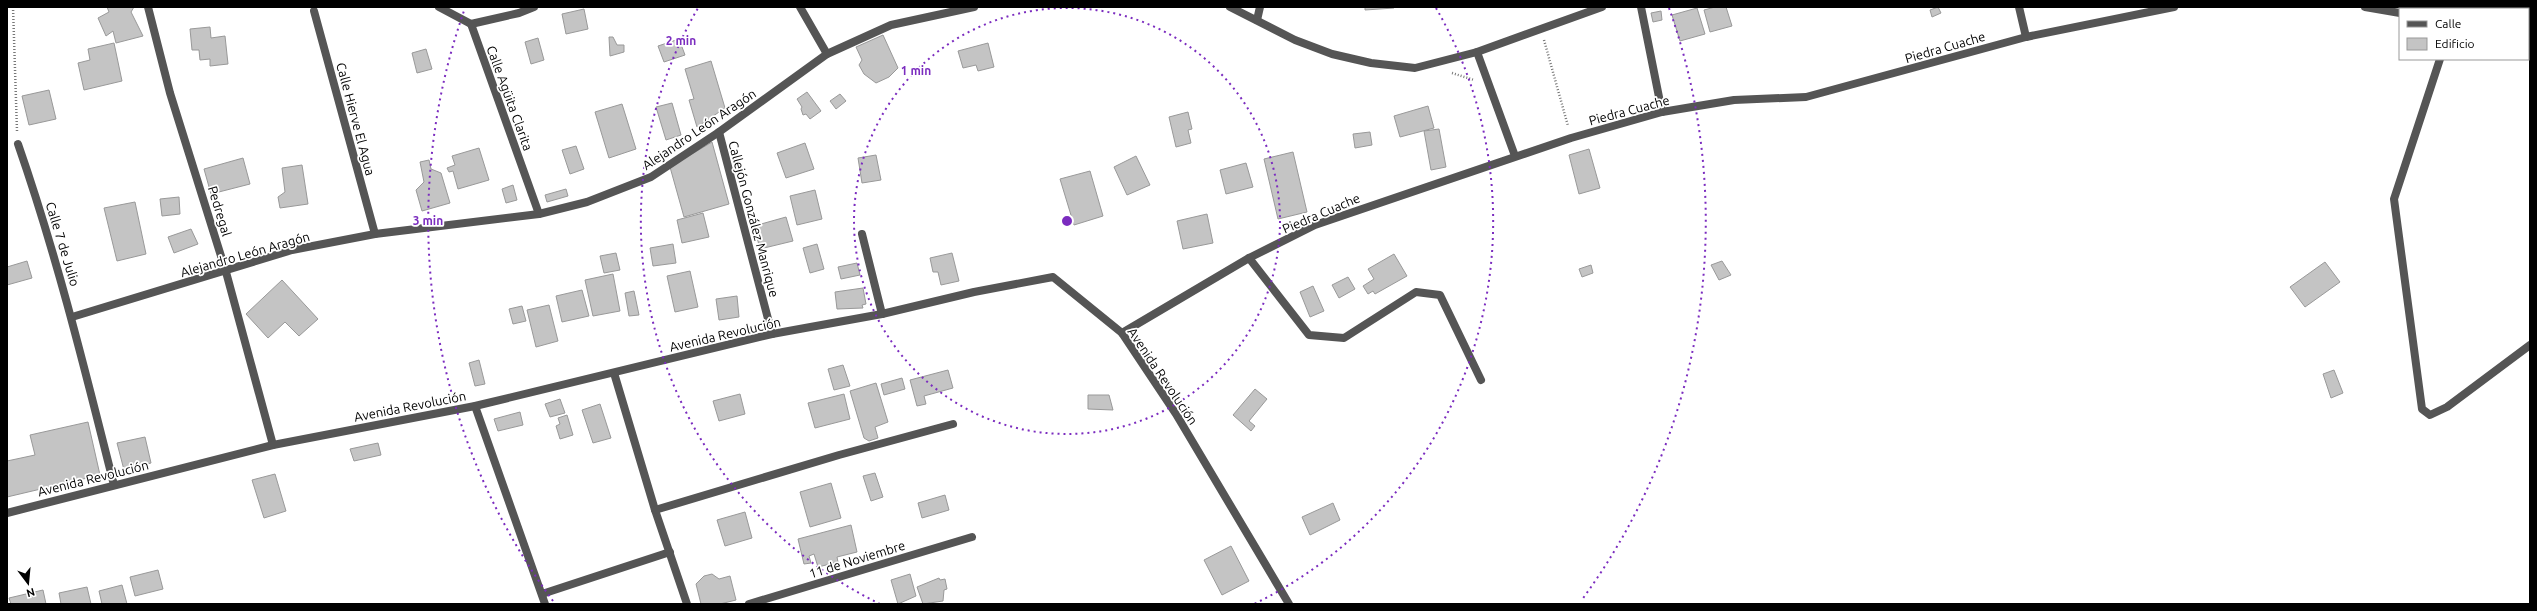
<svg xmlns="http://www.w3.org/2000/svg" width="2537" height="611" viewBox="0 0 2537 611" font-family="Ubuntu,sans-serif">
  <rect width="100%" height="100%" fill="#fff"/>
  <g fill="#c4c4c4" stroke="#999">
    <path d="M107 7H134L131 12 143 36 116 43 113 31 106 36 98 18 109 12Z"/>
    <path d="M1365 7H1394V8L1365 10Z"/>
    <path d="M1715 7H1726L1732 26 1710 32 1704 10Z"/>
    <path d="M1938 7 1941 13 1932 17 1930 10Z"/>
    <path d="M1697 8 1705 34 1680 41 1672 15Z"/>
    <path d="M584 9 588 29 566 34 562 14Z"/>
    <path d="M1661 11 1662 20 1653 22 1651 13Z"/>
    <path d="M210 27 211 38 225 36 228 64 210 66V59L200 60 199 50H192L190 29Z"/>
    <path d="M883 35 898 68 889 77 876 83 864 74 859 65 862 60 856 47Z"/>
    <path d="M609 37H613L617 45H624V52L610 56Z"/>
    <path d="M538 38 544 60 531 64 525 42Z"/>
    <path d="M679 39 685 55 664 62 658 46Z"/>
    <path d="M114 43 122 81 84 90 78 63 90 60 88 49Z"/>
    <path d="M988 43 994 67 978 71 976 65 963 68 958 51Z"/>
    <path d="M426 49 432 69 417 73 412 53Z"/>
    <path d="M711 61 725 108 697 127 689 100 694 99 685 69Z"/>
    <path d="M49 90 56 119 29 125 22 96Z"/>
    <path d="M807 92 821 111 810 119 806 114 803 115 801 109 802 107 797 99Z"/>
    <path d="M840 94 846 101 836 109 830 101Z"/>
    <path d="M672 103 681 135 666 140 656 107Z"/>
    <path d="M622 104 636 149 609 158 595 112Z"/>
    <path d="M1428 106 1434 128 1400 137 1394 116Z"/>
    <path d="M1188 112 1192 129 1188 130 1191 143 1176 147 1169 117Z"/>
    <path d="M1439 129 1446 167 1431 170 1424 131Z"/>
    <path d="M1370 132 1372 145 1355 148 1353 134Z"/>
    <path d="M712 142 729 204 684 217 670 167Z"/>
    <path d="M805 143 814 169 786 178 777 153Z"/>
    <path d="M576 146 584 169 570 174 562 150Z"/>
    <path d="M479 148 489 180 458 189 453 171 449 172 447 168 455 165 452 156Z"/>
    <path d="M1589 149 1600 188 1579 194 1569 155Z"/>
    <path d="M1293 152 1307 212 1278 219 1264 159Z"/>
    <path d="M876 155 881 180 862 183 858 158Z"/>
    <path d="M1136 156 1150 185 1127 195 1114 167Z"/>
    <path d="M243 158 250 184 211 194 204 169Z"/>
    <path d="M429 160 431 169 441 173 450 203 422 211 416 190 424 182 420 162Z"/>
    <path d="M1246 163 1253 187 1226 194 1220 170Z"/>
    <path d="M302 165 308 204 280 208 278 197 285 192 282 168Z"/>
    <path d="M1090 171 1103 216 1074 225 1060 179Z"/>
    <path d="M513 185 517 200 506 203 502 189Z"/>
    <path d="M566 189 568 196 547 202 545 195Z"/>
    <path d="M815 190 822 219 797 225 790 196Z"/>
    <path d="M179 197 180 214 162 216 160 199Z"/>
    <path d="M135 202 146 254 117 261 104 208Z"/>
    <path d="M703 213 709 237 682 243 677 220Z"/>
    <path d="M1207 214 1213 243 1183 249 1177 221Z"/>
    <path d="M786 217 793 241 760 249 754 226Z"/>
    <path d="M191 229 198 244 174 253 168 237Z"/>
    <path d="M673 244 676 263 653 266 650 248Z"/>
    <path d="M817 244 824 269 810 273 803 248Z"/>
    <path d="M616 253 620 270 604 273 600 256Z"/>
    <path d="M952 253 959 281 941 285 938 272H933L930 258Z"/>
    <path d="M1394 254 1407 276 1375 294 1373 291 1368 294 1363 286 1374 279 1368 269Z"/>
    <path d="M27 261 32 278 7 285V267Z"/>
    <path d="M1722 261 1731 275 1719 280 1711 265Z"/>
    <path d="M2325 262 2340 282 2305 307 2290 287Z"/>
    <path d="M857 263 860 275 841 279 838 267Z"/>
    <path d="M1591 265 1593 273 1582 277 1579 269Z"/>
    <path d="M690 271 698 307 675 312 667 276Z"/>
    <path d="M613 274 620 311 593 316 585 280Z"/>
    <path d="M1348 277 1355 289 1339 298 1332 285Z"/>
    <path d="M282 280 318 319 299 336 285 322 268 338 246 314Z"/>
    <path d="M1313 286 1324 311 1310 317 1300 292Z"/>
    <path d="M863 288 866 304 862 305 863 308 837 309 835 292Z"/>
    <path d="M582 290 589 316 562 322 556 296Z"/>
    <path d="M634 291 639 315 629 316 625 293Z"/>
    <path d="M737 296 739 317 719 320 716 299Z"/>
    <path d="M549 305 558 341 536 347 527 310Z"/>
    <path d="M522 306 526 321 513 324 509 309Z"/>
    <path d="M479 360 485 384 475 386 469 363Z"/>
    <path d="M843 365 850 386 834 390 828 369Z"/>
    <path d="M948 370 953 388 924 396 926 404 917 406 910 380Z"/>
    <path d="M2334 370 2343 393 2331 398 2323 374Z"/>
    <path d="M902 378 905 389 884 395 881 384Z"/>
    <path d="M876 383 888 422 875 427 878 438 869 441 864 438 850 391Z"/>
    <path d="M1255 389 1267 399 1249 421 1255 426 1251 431 1233 415Z"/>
    <path d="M740 394 745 414 719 421 713 401Z"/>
    <path d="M844 394 850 419 815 428 808 403Z"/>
    <path d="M1088 395H1109L1113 410 1088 409Z"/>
    <path d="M560 399 565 413 550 417 545 404Z"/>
    <path d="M600 404 611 438 593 443 582 410Z"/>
    <path d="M520 412 523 425 498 431 494 419Z"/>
    <path d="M567 415 573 435 560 439 556 426 560 424 558 418Z"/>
    <path d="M88 422 100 475 7 497V461L35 455 30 435Z"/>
    <path d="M145 437 151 463 124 470 117 443Z"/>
    <path d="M378 443 381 455 354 461 350 449Z"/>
    <path d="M875 473 883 497 871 501 863 476Z"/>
    <path d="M275 474 286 511 264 518 252 480Z"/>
    <path d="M831 483 841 518 810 527 800 492Z"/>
    <path d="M945 495 949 510 922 518 918 503Z"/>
    <path d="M1333 503 1340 520 1310 535 1302 517Z"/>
    <path d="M745 512 752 538 725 546 717 520Z"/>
    <path d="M851 525 857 552 837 557 838 562 818 567 814 554 809 556 811 563 804 564 798 539Z"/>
    <path d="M1231 546 1249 581 1222 595 1204 560Z"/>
    <path d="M158 570 163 589 135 596 130 577Z"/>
    <path d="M712 574 719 579 730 576 736 600 720 604H701L696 584 704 576Z"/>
    <path d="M910 574 916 596 898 604 891 580Z"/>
    <path d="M939 578 940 580 945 579 947 589 944 590 943 601 923 604 917 587Z"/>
    <path d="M122 585 127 604H102L99 591Z"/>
    <path d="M87 587 91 604H61L59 593Z"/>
    <path d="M43 590 46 604H11L9 598Z"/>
  </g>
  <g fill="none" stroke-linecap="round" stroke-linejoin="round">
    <g stroke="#777" stroke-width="2.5" stroke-dasharray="1 2" stroke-linecap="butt">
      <path d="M13 7 17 131"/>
      <path d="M1544 40 1568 126"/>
      <path d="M1452 73 1474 80"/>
    </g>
    <g stroke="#555" stroke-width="8">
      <path d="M148 7 170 93 226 272 273 445"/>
      <path d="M439 7 471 24 539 214"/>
      <path d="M800 7 827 54"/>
      <path d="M1230 7 1295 40 1332 54 1371 63 1415 68 1477 52 1602 7"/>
      <path d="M1641 7 1662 112"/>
      <path d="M2019 7 2026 37"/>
      <path d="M2365 7 2400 13"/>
      <path d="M314 11 375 234"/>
      <path d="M2528 16 2530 17"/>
      <path d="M1257 20 1260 7"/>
      <path d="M471 24 519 13 534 7"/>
      <path d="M1477 52 1515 156"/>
      <path d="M2440 59 2394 199 2422 409 2430 415 2447 407 2530 345"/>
      <path d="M719 132 772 334"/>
      <path d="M18 144C57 256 85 370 114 485"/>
      <path d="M862 234 882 314"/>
      <path d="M1249 258 1309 335 1344 338 1416 292 1440 295 1481 380"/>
      <path d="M72 317 292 250 375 234 539 214 587 202 651 177 719 132 827 54 891 25 974 7"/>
      <path d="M1122 333 1249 258 1315 225 1571 138 1662 112 1734 100 1806 97 2026 37 2174 7"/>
      <path d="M614 373 655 510 687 604"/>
      <path d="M475 406 545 604"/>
      <path d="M655 510 839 455 953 424"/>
      <path d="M7 513 273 445 475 406 772 334 882 314 974 292 1053 277 1122 333 1176 414 1289 604"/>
      <path d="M542 594 670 552"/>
      <path d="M749 604 972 537"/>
    </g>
  </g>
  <g fill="none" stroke="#7b2cbf" stroke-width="2" stroke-dasharray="2 4">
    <circle cx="1067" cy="221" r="213"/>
    <path d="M880 604A426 426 0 0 1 698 8M1436 8A426 426 0 0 1 1254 604"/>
    <path d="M553 601A639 639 0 0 1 465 8M1669 8A639 639 0 0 1 1581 601"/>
  </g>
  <g text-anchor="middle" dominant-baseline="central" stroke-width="3.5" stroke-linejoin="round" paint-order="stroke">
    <g font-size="13" fill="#000" stroke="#fff">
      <text transform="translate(1945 47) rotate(-16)">Piedra Cuache</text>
      <text transform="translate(510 98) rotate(70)">Calle Agüita Clarita</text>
      <text transform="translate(1629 110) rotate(-15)">Piedra Cuache</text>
      <text transform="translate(356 119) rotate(75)">Calle Hierve El Agua</text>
      <text transform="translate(699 129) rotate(-34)">Alejandro León Aragón</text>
      <text transform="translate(220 211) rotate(73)">Pedregal</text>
      <text transform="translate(1321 213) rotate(-23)">Piedra Cuache</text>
      <text transform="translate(754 219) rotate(75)">Callejón González Manrique</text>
      <text transform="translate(63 244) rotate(73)">Calle 7 de Julio</text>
      <text transform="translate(245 254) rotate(-16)">Alejandro León Aragón</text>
      <text transform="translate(725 334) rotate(-13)">Avenida Revolución</text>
      <text transform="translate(1163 376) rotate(56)">Avenida Revolución</text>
      <text transform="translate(410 406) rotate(-11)">Avenida Revolución</text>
      <text transform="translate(93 478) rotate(-14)">Avenida Revolución</text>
      <text transform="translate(857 559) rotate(-17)">11 de Noviembre</text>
    </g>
  </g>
  <circle cx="1067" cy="221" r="6" fill="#7b2cbf" stroke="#fff" stroke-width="2"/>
  <g font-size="12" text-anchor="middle" font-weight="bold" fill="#7b2cbf" stroke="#fff" stroke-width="3.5" stroke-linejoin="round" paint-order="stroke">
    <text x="681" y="45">2 min</text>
    <text x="916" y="75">1 min</text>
    <text x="428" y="225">3 min</text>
  </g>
  <rect width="2537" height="611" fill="none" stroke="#000000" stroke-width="16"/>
  <rect x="2399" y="8" width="130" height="52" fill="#ffffff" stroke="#999999"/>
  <rect x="2407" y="21" width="20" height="6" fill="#555555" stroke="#999999"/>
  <text x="2435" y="28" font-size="12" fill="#000000">Calle</text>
  <rect x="2407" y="38" width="20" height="12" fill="#c4c4c4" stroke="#999999"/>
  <text x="2435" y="48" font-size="12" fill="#000000">Edificio</text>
  <g transform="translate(28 583) rotate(164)" stroke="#ffffff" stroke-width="3" paint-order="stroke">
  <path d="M0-3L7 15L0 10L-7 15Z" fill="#000000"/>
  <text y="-6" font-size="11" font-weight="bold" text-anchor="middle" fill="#000000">N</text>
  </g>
</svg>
